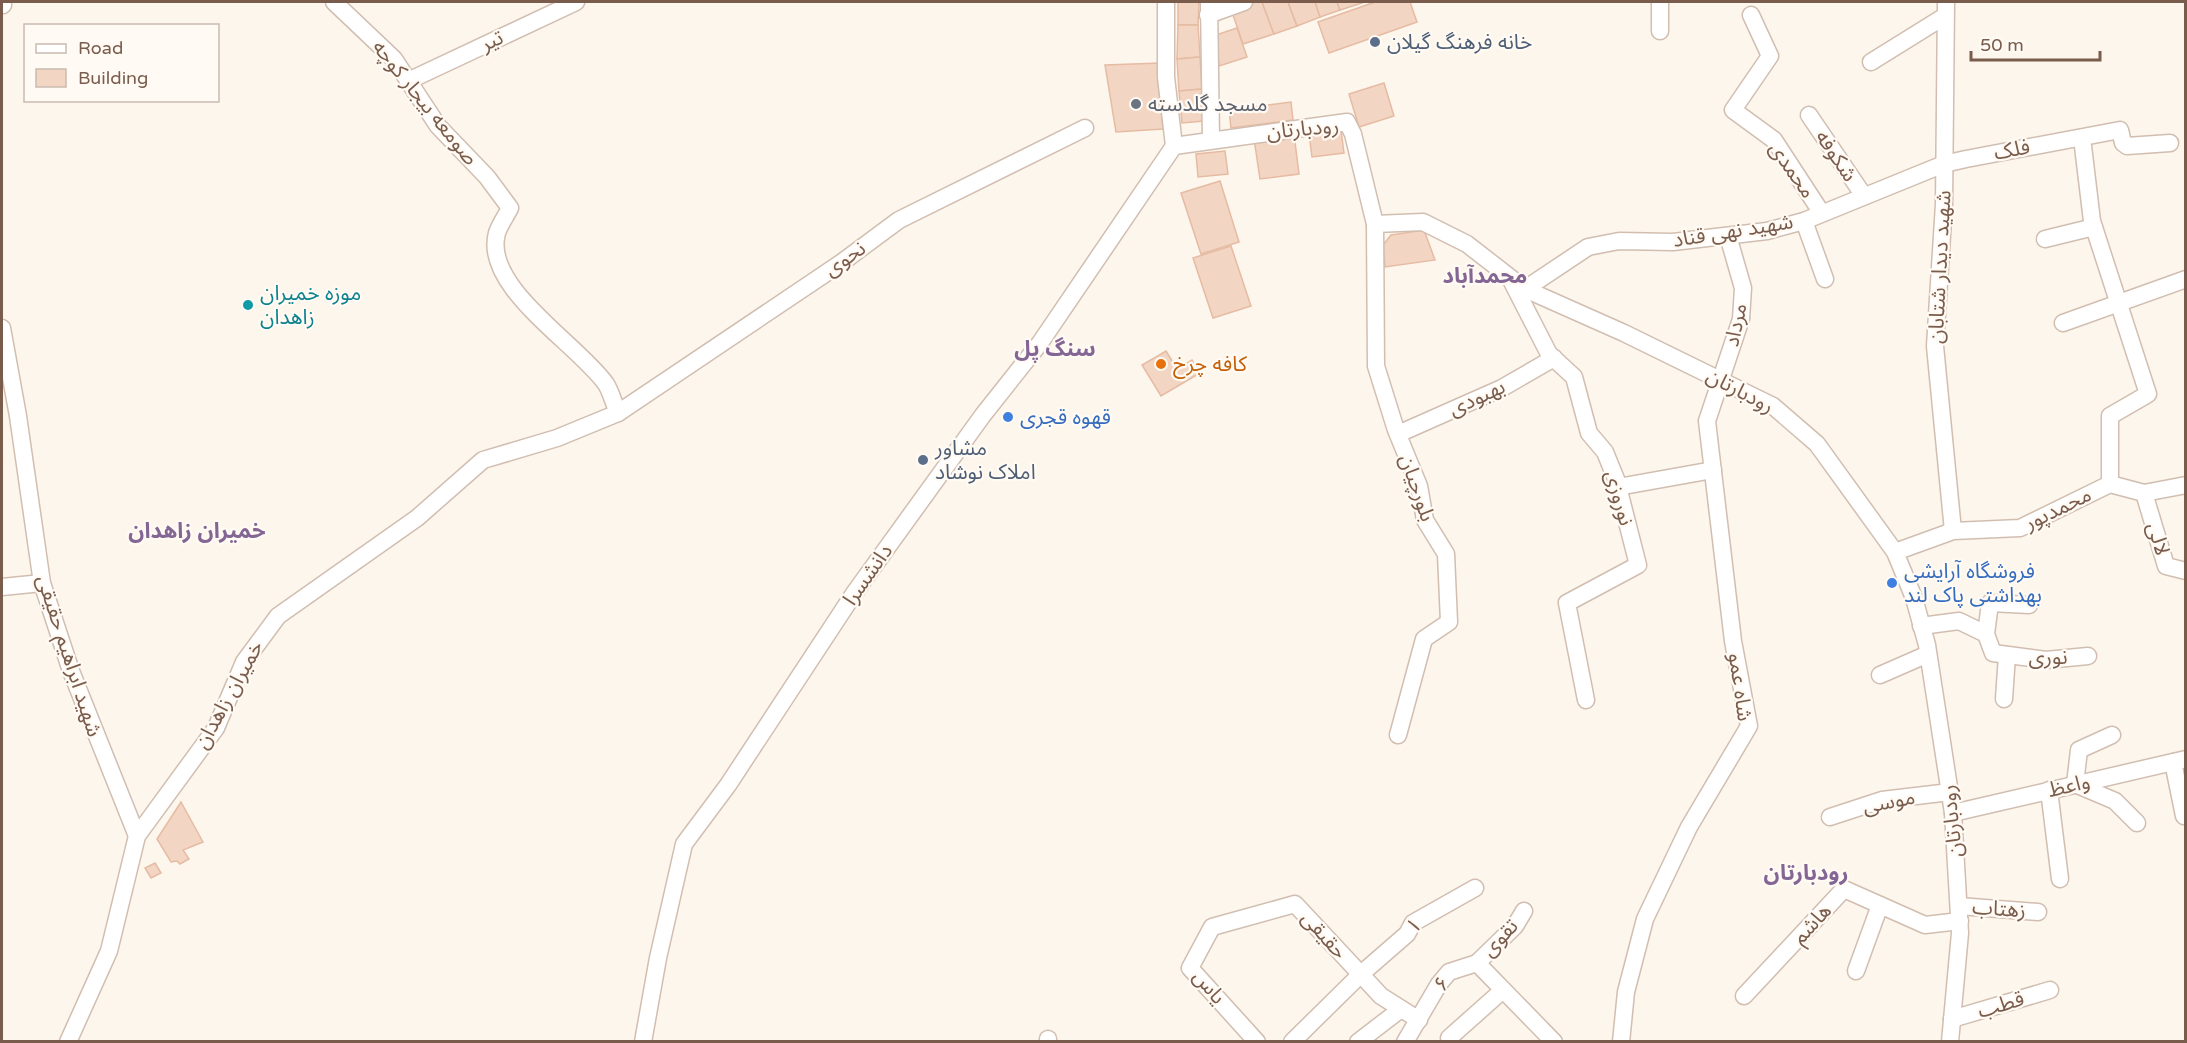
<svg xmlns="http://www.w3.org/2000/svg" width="2187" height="1043" viewBox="0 0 2187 1043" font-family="'Varela Round','Noto Sans Arabic',sans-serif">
  <rect width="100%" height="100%" fill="#fdf6ec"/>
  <g fill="#f3d5c3" stroke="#e6bba3" stroke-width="1.5">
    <path d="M1178 2H1199L1198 25H1178Z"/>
    <path d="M1253 2H1262L1274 34 1243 44 1231 9Z"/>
    <path d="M1262 2H1288L1297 26 1274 34Z"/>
    <path d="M1288 2H1315L1320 17 1297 26Z"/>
    <path d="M1315 2H1337L1340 10 1320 17Z"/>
    <path d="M1337 2H1365L1340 10Z"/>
    <path d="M1375 2H1410L1417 22 1329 53 1318 22Z"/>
    <path d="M1178 25H1198L1200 57 1177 59Z"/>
    <path d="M1237 28 1247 57 1219 66 1216 35Z"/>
    <path d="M1200 57 1202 89 1179 91 1177 59Z"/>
    <path d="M1161 63 1162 78H1158L1163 129 1116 132 1105 65Z"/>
    <path d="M1384 83 1394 116 1359 127 1349 94Z"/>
    <path d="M1202 89 1204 121 1182 123 1179 91Z"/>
    <path d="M1291 102 1293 120 1231 128 1229 110Z"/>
    <path d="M1341 130 1344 153 1312 157 1309 134Z"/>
    <path d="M1294 134 1299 174 1260 179 1254 139Z"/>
    <path d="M1225 151 1228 174 1198 177 1196 154Z"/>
    <path d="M1220 181 1239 242 1201 254 1181 193Z"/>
    <path d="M1424 230 1435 260 1385 267 1383 245 1391 235Z"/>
    <path d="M1231 246 1251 306 1213 318 1193 258Z"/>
    <path d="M1166 351 1177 369 1192 360 1200 373 1161 396 1142 365Z"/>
    <path d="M181 802 203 842 183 850 189 859 180 864 177 861 171 862 157 839Z"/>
    <path d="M155 863 161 873 151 878 145 868Z"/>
  </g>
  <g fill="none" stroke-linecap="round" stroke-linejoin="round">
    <defs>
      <g id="minor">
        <path d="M334 2 394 59 438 126 487 177 510 208C506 216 500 224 497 233 482 287 578 344 606 384 611 392 614 404 618 413"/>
        <path d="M1166 2V77L1174 146"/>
        <path d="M1209 2 1211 140"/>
        <path d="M1946 2 1944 204 1935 346 1953 531"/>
        <path d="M2 3 3 5"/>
        <path d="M1208 15 1244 2"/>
        <path d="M1751 15 1770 56 1733 110 1774 140 1821 212"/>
        <path d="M1660 31V2"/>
        <path d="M1871 62 1945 16"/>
        <path d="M408 81 576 2"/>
        <path d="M1809 115 1864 196"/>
        <path d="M2082 138 2092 221 2148 394 2110 416V484"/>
        <path d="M1174 146 1347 122 1353 134 1375 224 1376 366 1396 430 1419 486 1425 520 1446 554 1449 622 1424 639 1398 735"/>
        <path d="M1804 221 1825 279"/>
        <path d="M1375 224 1423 222 1467 244 1525 289 1624 333 1773 406 1817 444 1895 552 1914 598 1927 645 1953 813 1960 933 1950 1042"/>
        <path d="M2045 239 2094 227"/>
        <path d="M1511 280 1549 354 1574 377 1589 433 1605 452 1616 479 1638 565 1567 603 1586 700"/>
        <path d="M1525 289 1588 247 1619 241 1673 242 1767 231 1804 221 1944 164 1966 159 2120 130 2123 143 2127 146 2170 143"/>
        <path d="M2063 323 2186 279"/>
        <path d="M2 328 18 416 42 583 71 671 137 836"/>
        <path d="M1398 434 1502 388 1554 358"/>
        <path d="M1618 487 1713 470"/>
        <path d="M2144 493 2166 566 2186 571"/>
        <path d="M1895 552 1953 531 2020 528 2110 484 2144 493 2186 485"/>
        <path d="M2 587 42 583"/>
        <path d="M1921 626 1959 621 1986 634 1993 653 2046 660 2088 656"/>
        <path d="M1986 634 1990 603 2029 605"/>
        <path d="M1880 675 1928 654"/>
        <path d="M2004 699 2007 655"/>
        <path d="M2112 735 2079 750 2075 784 2115 801 2137 823"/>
        <path d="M2173 762 2184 816"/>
        <path d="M2049 790 2060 879"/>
        <path d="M1953 813 2186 759"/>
        <path d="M1830 817 1882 800 1950 792"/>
        <path d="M1959 906 2038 912"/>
        <path d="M1524 911 1515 926 1477 963 1554 1042"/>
        <path d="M1856 971 1880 905"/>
        <path d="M1744 996 1844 889 1925 925 1960 921"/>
        <path d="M1952 1019 2050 990"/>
        <path d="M1449 1038 1503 990"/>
        <path d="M1048 1039V1042"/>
        <path d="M68 1042 109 951 137 836 216 728 244 662 278 616 417 518 483 460 557 438 618 413 841 263 899 220 1085 128"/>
        <path d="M643 1042 658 958 684 844 728 785 855 592 983 415 1040 343 1174 146"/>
        <path d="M1257 1042 1190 968 1212 927 1295 904 1381 996 1419 1020"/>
        <path d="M1292 1042 1361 974 1407 934 1413 923 1475 888"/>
        <path d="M1358 1042 1401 1009"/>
        <path d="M1405 1042 1439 984 1449 972 1477 963"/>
        <path d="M1621 1042 1626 992 1645 919 1689 827 1749 726 1733 641 1707 421 1741 319 1743 288 1728 236"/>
      </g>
    </defs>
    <use href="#minor" stroke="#d1beb0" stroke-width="19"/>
    <use href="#minor" stroke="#fff" stroke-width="16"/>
  </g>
  <g fill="#5c6f8a" stroke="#fffaf3" stroke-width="2">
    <circle cx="1375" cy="42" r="6"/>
    <circle cx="923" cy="460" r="6"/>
  </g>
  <circle fill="#6b7280" stroke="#fffaf3" stroke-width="2" cx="1136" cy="104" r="6"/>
  <circle fill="#0f9aa8" stroke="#fffaf3" stroke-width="2" cx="248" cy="305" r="6"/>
  <circle fill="#e8710a" stroke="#fffaf3" stroke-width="2" cx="1161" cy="364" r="6"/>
  <g fill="#3f7fe0" stroke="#fffaf3" stroke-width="2">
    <circle cx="1008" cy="417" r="6"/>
    <circle cx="1892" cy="583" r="6"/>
  </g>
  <g text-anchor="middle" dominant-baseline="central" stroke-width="4.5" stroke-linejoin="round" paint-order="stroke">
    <g font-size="21" fill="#7a5c4d" stroke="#fffaf3">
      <text transform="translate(492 41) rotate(-26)">تیر</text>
      <text transform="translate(425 103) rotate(51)">صومعه بیجار کوچه</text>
      <text transform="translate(1303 129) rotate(-5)">رودبارتان</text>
      <text transform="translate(2012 150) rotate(-11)">فلک</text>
      <text transform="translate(1836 156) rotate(56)">شکوفه</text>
      <text transform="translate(1792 170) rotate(55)">محمدی</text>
      <text transform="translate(1733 231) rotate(-9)">شهید نهی قناد</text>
      <text transform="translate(845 259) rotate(-35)">نحوی</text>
      <text transform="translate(1940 267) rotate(-87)">شهید دیدار شتابان</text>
      <text transform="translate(1736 325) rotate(-78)">مرداد</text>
      <text transform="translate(1740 391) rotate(28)">رودبارتان</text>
      <text transform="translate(1477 398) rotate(-25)">بهبودی</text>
      <text transform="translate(1417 488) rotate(71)">بلورچیان</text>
      <text transform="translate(1619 498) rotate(74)">نوروزی</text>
      <text transform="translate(2058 509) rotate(-26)">محمدپور</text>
      <text transform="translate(2158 539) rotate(73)">لالی</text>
      <text transform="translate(868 575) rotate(-55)">دانشسرا</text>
      <text transform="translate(69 656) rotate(72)">شهید ابراهیم حقیقی</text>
      <text x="2048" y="657">نوری</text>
      <text transform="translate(1740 687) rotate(82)">شاه عمو</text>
      <text transform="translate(229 695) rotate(-61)">خمیران زاهدان</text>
      <text transform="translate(2069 786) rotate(-13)">واعظ</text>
      <text transform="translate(1889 802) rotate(-11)">موسی</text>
      <text transform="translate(1952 821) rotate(-96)">رودبارتان</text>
      <text transform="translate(1999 909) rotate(4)">زهتاب</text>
      <text transform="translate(1812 924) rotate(-47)">هاشم</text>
      <text transform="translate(1414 926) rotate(-44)">۱</text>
      <text transform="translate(1324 935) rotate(48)">حقیقی</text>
      <text transform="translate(1500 938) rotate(-47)">تقوی</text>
      <text transform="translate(1442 984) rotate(-52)">۶</text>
      <text transform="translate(1209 987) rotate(50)">یاس</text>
      <text transform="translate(2001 1005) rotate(-17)">قطب</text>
    </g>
    <g font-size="21" fill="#4e5e75" stroke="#fffaf3" text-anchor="start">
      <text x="1387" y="42">خانه فرهنگ گیلان</text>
      <text x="935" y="448">مشاور<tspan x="935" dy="24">املاک نوشاد</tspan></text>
    </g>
    <g font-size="21" fill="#5b616d" stroke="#fffaf3" text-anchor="start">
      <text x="1148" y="104">مسجد گلدسته</text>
    </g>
    <g font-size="21" fill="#0d838f" stroke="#fffaf3" text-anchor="start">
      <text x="260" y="293">موزه خمیران<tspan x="260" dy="24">زاهدان</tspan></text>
    </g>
    <g font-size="21" fill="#c56008" stroke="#fffaf3" text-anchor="start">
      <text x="1173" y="364">کافه چرخ</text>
    </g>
    <g font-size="21" fill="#366cbe" stroke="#fffaf3" text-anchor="start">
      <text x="1020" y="417">قهوه قجری</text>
      <text x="1904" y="571">فروشگاه آرایشی<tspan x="1904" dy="24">بهداشتی پاک لند</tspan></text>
    </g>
    <g font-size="22" font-weight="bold" fill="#846695" stroke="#fffaf3">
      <text x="1485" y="276">محمدآباد</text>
      <text x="1055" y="349">سنگ پل</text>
      <text x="197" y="531">خمیران زاهدان</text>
      <text x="1806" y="873">رودبارتان</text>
    </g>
  </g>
  <rect width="2187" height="1043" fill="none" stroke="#7a5c4d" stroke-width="6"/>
  <rect x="24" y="24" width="195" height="78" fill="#fffaf3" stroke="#cabbb1" stroke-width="1.5"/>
  <rect x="36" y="44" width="30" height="9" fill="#ffffff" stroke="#cabbb1" stroke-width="1.5"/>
  <text x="78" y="54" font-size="18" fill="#7a5c4d">Road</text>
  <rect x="36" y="69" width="30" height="18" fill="#f3d5c3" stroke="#cabbb1" stroke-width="1.5"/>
  <text x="78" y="84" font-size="18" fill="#7a5c4d">Building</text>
  <path d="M1971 51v9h129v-9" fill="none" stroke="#7a5c4d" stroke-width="3"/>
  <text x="1980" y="51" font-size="18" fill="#7a5c4d" stroke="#fffaf3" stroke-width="4.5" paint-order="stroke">50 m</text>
</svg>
